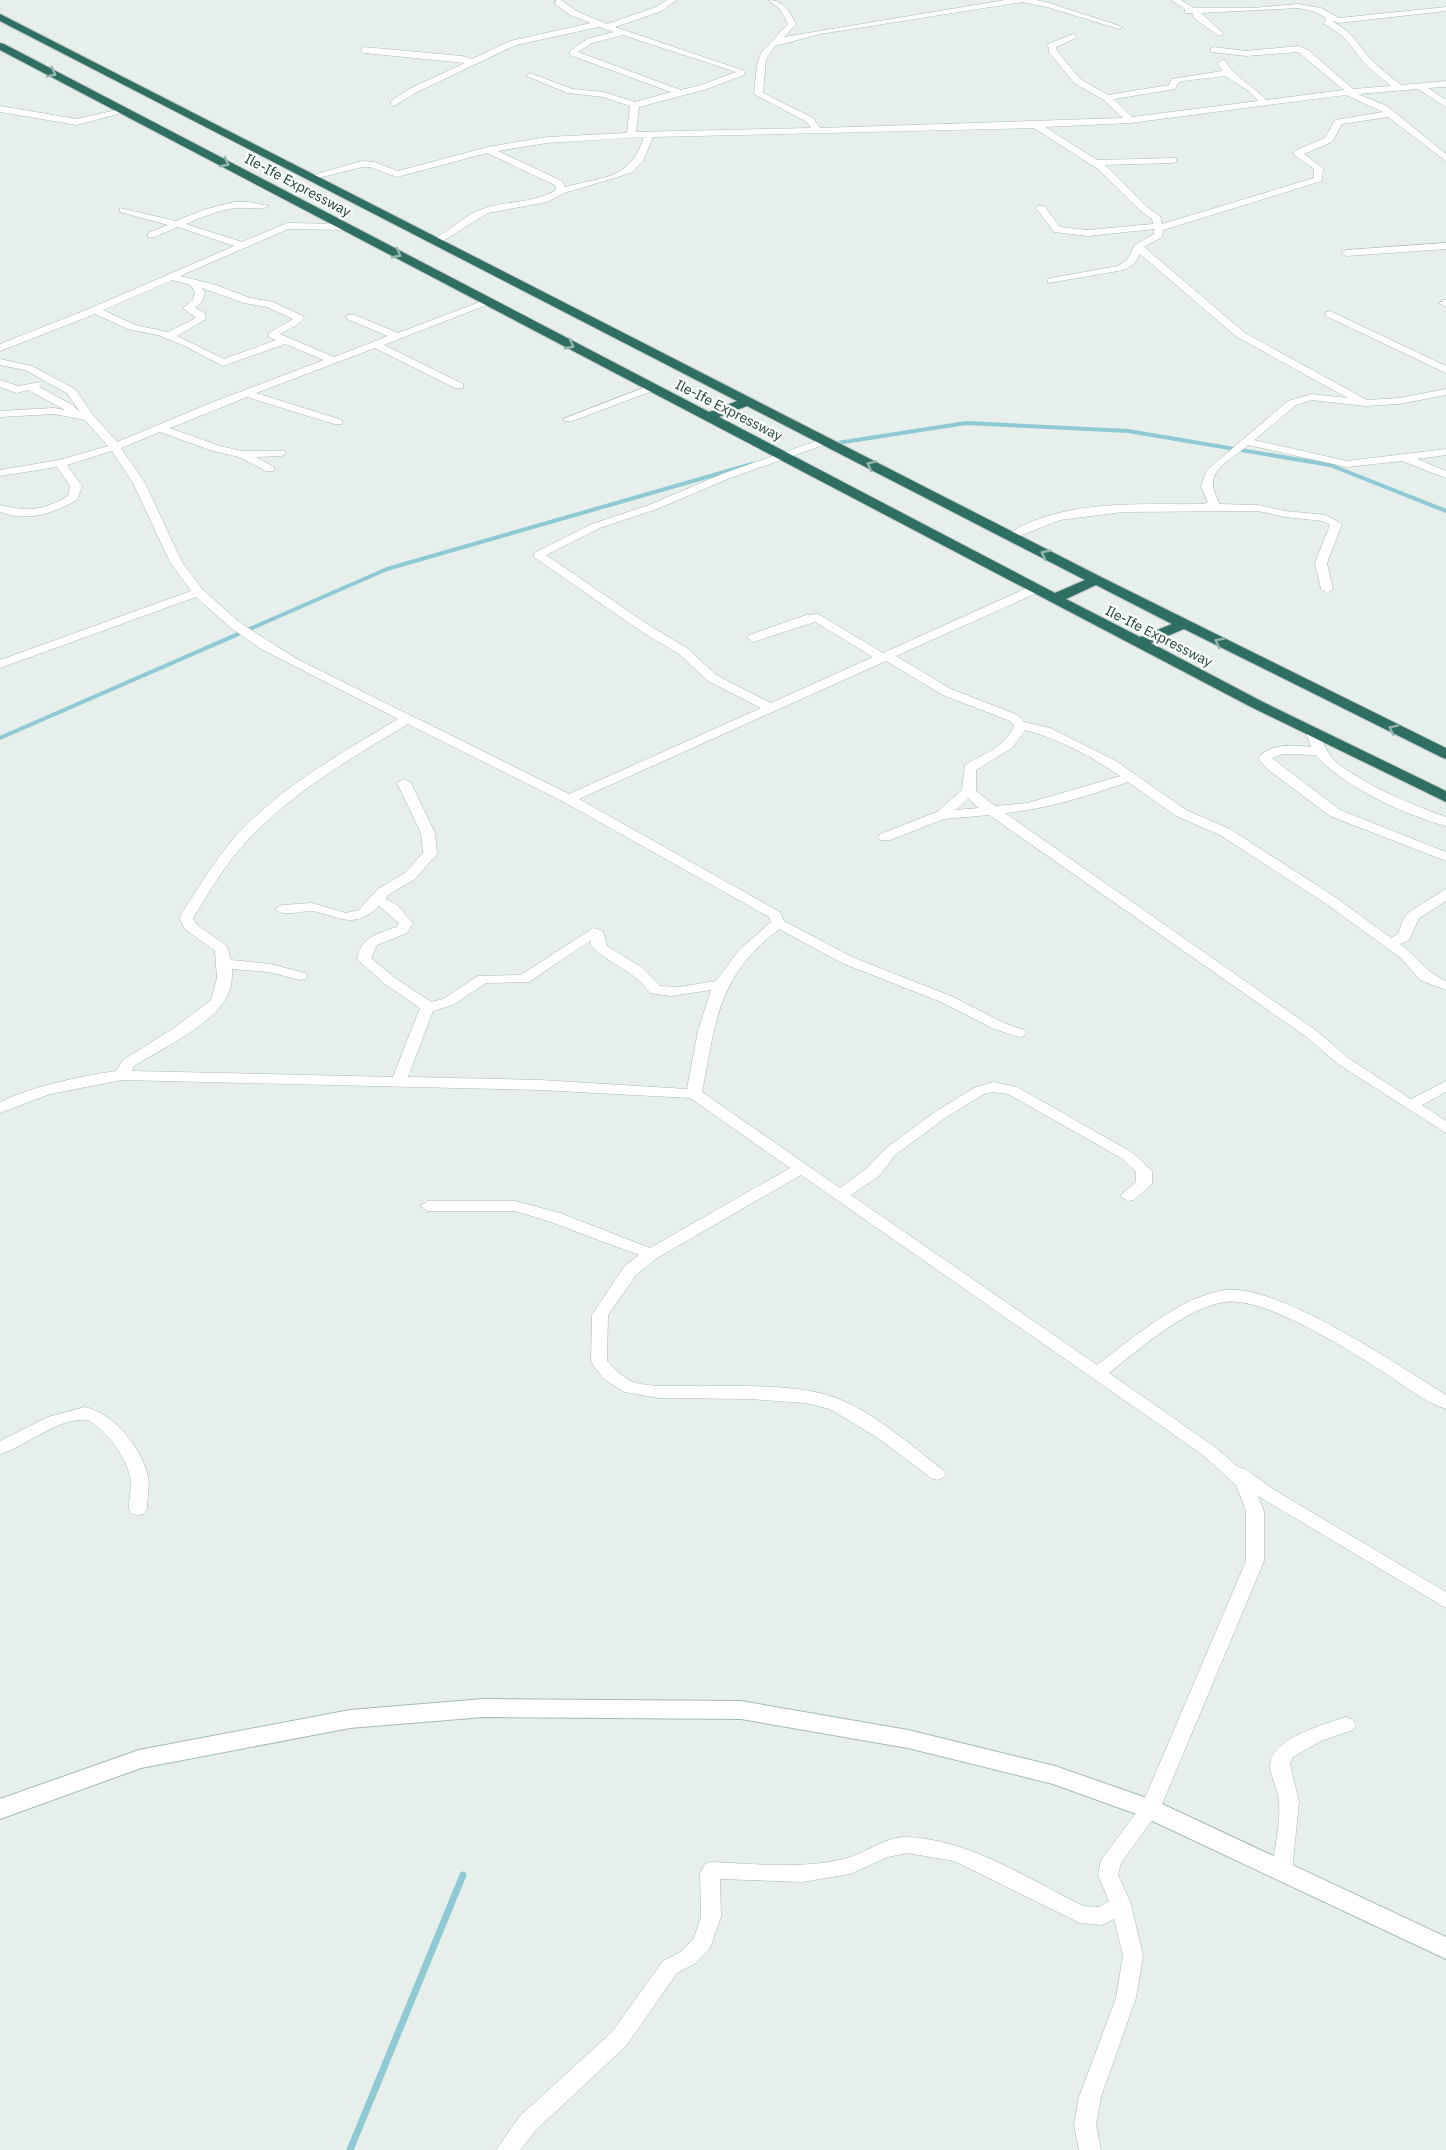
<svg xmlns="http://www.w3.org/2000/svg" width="1446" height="2150" viewBox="0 0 1446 2150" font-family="'IBM Plex Sans',sans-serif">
  <rect width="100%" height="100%" fill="#e6efeb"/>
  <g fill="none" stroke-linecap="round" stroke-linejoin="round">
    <g stroke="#8ec9d4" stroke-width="4">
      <path d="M831 444 966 423 1128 431 1330 465 1446 511"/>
      <path d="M0 738 387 569 752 464"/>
    </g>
    <path stroke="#8ec9d4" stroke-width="7" d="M350 2150 463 1875"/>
    <defs>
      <g id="street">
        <path d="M556 0H561L576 11 607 24 656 7 667 0H676L662 11 615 27 745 71 744 75 707 89 639 107 636 132 811 128 807 122 754 94 757 65 761 53 788 24 780 9 768 0C784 0 789 11 796 24L784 37 1005 0H1036L1049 3 1123 27 1119 29 1047 7 1022 2 820 34 775 46 766 59 763 93 813 118 820 128 1123 118 1104 100 1074 83 1049 52 1048 44 1073 34 1077 36 1076 38 1056 47 1057 51 1080 79 1108 95 1169 85 1172 79 1222 71 1218 63 1222 60 1225 61C1235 78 1253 85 1266 100L1344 90 1298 52 1246 56 1211 52V48L1214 47 1246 51 1299 46 1308 50 1353 89 1391 86C1382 78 1370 70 1362 60 1347 41 1347 37 1324 24L1326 18 1316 12 1298 8 1201 13 1222 32 1223 34 1219 36 1194 18 1193 13H1185V9L1171 0H1181L1194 8H1253L1298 4 1321 8 1339 18 1446 7V11L1338 23 1332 21C1352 33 1354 39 1369 57 1378 67 1390 76 1401 85L1446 81V87L1428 88 1446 100V107L1418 89 1358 94 1387 106 1446 154V161L1388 117 1342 124 1332 142 1304 154 1323 168 1322 181 1163 230 1162 237 1144 247 1245 333 1367 400 1399 398 1446 389V395L1399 404 1365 406 1312 400 1296 405 1254 440 1347 461 1446 449V455L1417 459 1446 471V478L1402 461 1347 467 1248 445C1237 456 1212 466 1213 485 1213 492 1218 498 1219 504L1258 505 1285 511 1326 515 1342 524 1327 563 1333 589 1327 593 1321 589 1315 563 1330 525 1323 521 1285 517 1258 511 1123 512 1060 520 1015 538H1007V534C1017 529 1026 523 1036 520 1089 500 1150 505 1205 504L1208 502 1201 486 1207 470 1288 401 1312 394 1348 398 1237 337 1140 254 1134 264 1124 270 1048 283V279L1051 278 1118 266 1127 260 1135 245 1154 234V229L1088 236 1054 232 1036 208 1038 206H1044L1060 227 1088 230 1153 224 1152 219 1141 211 1098 169 1034 128 653 137 643 161 631 173 564 193 547 202 488 213 438 244 435 243V239C451 229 465 215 483 209 507 200 534 204 556 190L555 185 487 153 397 177 370 167H362L310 180V176L362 161 374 162 398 171 488 147 547 137 627 133 630 106 603 97 568 93 526 76 530 73 572 89 604 92 635 102 671 92 570 55V51L587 39 614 32 599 27 516 45 417 92 394 106 391 105V101L411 88 465 63 364 53 360 50 364 47 462 56 472 59 510 41 591 23 570 15 555 4ZM623 35 736 72 701 85 681 90 578 52 592 43ZM1225 76 1249 91 1258 101 1132 117 1114 99 1175 89 1178 83 1183 81ZM1346 95 1383 112 1335 120 1325 138 1294 151V155L1314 169V178L1162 224 1160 216 1147 207 1105 165 1173 163 1176 162V158L1097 160 1045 127 1130 123ZM644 137C631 180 602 177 565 187L562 181 498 151 547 143Z"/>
        <path d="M0 106 77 119 125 108 129 111 77 125 0 112Z"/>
        <path d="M234 202H249L269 206C261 211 246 207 236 208 219 210 202 217 186 224L242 242 287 223 346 224 351 227 346 230 288 229 180 276 216 285 250 298 273 302 303 316 304 318 297 325 280 334 334 357 388 336 347 319V315H355L398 333 485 300 494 302 384 345 463 384V388H455L375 348 256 393 342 420V424H334L247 397 170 428 220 446 242 451H285V455L281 456 256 457 274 467V471H266L239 457 213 451 160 432 121 448 145 483 182 562 202 589 239 622 295 658 569 794 761 708 708 681 679 654 642 632 534 557V553L592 524 649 505 722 474 825 438 830 441 829 443 730 478 657 509 600 528 546 555 650 626 687 648 716 675 771 703 873 657 815 622 753 642 747 638 749 635 806 615 818 614 883 653 1031 586H1039V592L896 656 951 689 1018 715 1024 722 1050 728 1116 761 1186 810 1230 829 1335 897 1391 938 1398 934 1403 920 1409 912 1446 889V901L1419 918 1409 940 1400 944C1418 957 1425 972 1446 981V990L1420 980 1401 958 1325 903 1220 835 1176 816 1128 782C1088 796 1047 809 1005 813L1318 1032 1348 1058 1411 1099 1446 1081V1092L1422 1105 1446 1121V1133L1338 1064 1308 1038 989 815 944 819 890 840H880L878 837 880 834 937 812 962 790 965 765C983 754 1007 747 1014 725L1010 721 943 695 886 661 579 799 780 912 784 921 852 957 951 996 1004 1023 1024 1030 1026 1033 1024 1036 1019 1037 994 1029 941 1002 842 963 779 929C717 977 716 1021 702 1092L840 1188 867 1168 885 1149 935 1112 974 1088 993 1082 1017 1087 1133 1153 1152 1171V1184L1134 1200 1128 1201 1120 1196 1136 1182V1172L1123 1159 1008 1094 993 1092 984 1094 945 1118 895 1155 879 1176 851 1195 1097 1365C1132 1339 1180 1296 1226 1290 1279 1284 1399 1366 1446 1395V1409C1423 1402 1400 1382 1379 1369 1346 1349 1264 1296 1225 1302 1185 1308 1140 1349 1109 1373L1215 1447 1238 1467 1245 1469 1276 1491 1446 1592V1608L1258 1496 1264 1511V1561L1160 1809 1121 1863 1118 1875 1131 1904 1143 1956 1136 1998 1101 2097 1096 2125 1101 2150H1079L1074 2125 1079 2097 1116 1998 1123 1956 1114 1919 1102 1925 1080 1923 954 1861 907 1853 888 1857 850 1874 802 1882 720 1879 721 1917 710 1948 696 1963 677 1973 626 2046 536 2130 520 2150H496L520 2116 612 2032 663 1961 682 1951 694 1938 701 1917 700 1874 705 1864 712 1862C756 1864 801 1869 844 1859 867 1853 885 1836 909 1837 972 1841 1027 1878 1083 1906L1099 1907 1109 1901 1098 1875 1101 1860 1142 1805 1246 1561V1511L1236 1485 1203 1455 801 1175 657 1258 636 1275 608 1315 607 1361C615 1369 625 1380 636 1383 652 1387 670 1386 686 1386 730 1387 802 1382 841 1400 877 1415 912 1446 943 1470L946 1474 943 1478 937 1480 931 1478 878 1438 830 1409 805 1403 749 1399 659 1398 624 1392 604 1379 591 1362 592 1315 624 1267 639 1255 548 1221 515 1211H428L420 1206 428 1201H515L560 1213 650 1248 790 1168 690 1098 540 1090 122 1080 50 1094 0 1113V1102C37 1085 77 1077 116 1071L123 1060 174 1028 211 1000 217 978 215 951 185 929 179 918C196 891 213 863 234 838 279 788 341 753 398 719L261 649 231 628 196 597 0 668V660L191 591 170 562 133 483 112 451 67 465 82 486 77 500C52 514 27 522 0 512V505C29 512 41 511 68 496L70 486 57 467 0 476V470L59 460 108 446 85 420 54 414 0 417V411L54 408 65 410 28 390 17 393 0 387V380L18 386 41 382 42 384 39 387 71 404 80 412 67 393 25 370 0 365V359L32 366 75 389 93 415 117 442 213 402 324 360 285 344 223 366 183 345 158 335 128 329 95 314 0 351V344L91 308 234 246 178 227 154 237H148V233L168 225 120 212V208L176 221 203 210ZM172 280 191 285 195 293 193 299 183 308 196 318 168 332 135 325 103 310ZM202 288 244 303 267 307 293 319 269 333V337L276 340 224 359 177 336 206 319 205 313 195 308 202 302 205 293ZM408 724 564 802 769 917 771 922 739 950 716 981 679 987 660 986 643 968 607 946 603 931 593 928 521 975 478 976 443 999 431 1002 395 978 371 958 377 945 407 933 413 923 397 905 386 899 388 895 415 879 437 854 435 833 411 783 404 779 397 783 421 833 423 853 405 873 378 889 359 910 346 913 312 903 282 905 275 909C284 918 300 910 312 911 341 916 352 931 379 906L399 923 397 927C378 933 361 937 357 959L385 984 420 1008 393 1077 132 1071 134 1066C161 1049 213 1025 227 996 232 988 232 978 232 969L269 972 300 980 305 979 307 976 305 973 270 964 231 960 227 946 196 924 193 918C209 892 225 865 245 843 291 793 351 758 408 724ZM1025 730C1057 738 1093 757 1120 776L1028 803 995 806 976 791V770L1012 748ZM968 798 979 808 955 810ZM591 940V945C606 964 632 967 650 993L671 996 711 990 698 1031 687 1089 540 1080 408 1077 433 1011 453 1005 486 983 529 982Z"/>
        <path d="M1446 243V249L1346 256 1341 253 1346 250Z"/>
        <path d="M1444 300H1446V307L1439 303Z"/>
        <path d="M1330 311 1446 366V373L1326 316V312Z"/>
        <path d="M651 385 656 388 655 390 572 421H564L563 419Z"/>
        <path d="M1311 726C1319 728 1325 753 1337 763 1369 787 1408 803 1446 817V826C1407 816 1342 786 1316 755L1283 754 1272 758 1340 810 1446 852V861L1330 816 1266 768 1258 758C1270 743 1293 745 1311 747L1305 730Z"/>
        <path d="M85 1407C113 1413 142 1448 148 1476 150 1487 147 1498 147 1509L144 1514 138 1515 132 1514 129 1509C129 1498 132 1486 130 1476 125 1454 106 1431 88 1420 57 1417 28 1446 0 1454V1441L48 1417Z"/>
        <path d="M1346 1717 1353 1720 1356 1725 1353 1730 1321 1741 1293 1757 1290 1764 1299 1802 1292 1871 1289 1877 1282 1879 1275 1877 1272 1871C1274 1849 1281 1823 1279 1801 1278 1789 1270 1776 1270 1765 1272 1738 1325 1724 1346 1717Z"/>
      </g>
      <path id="secondary" d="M484 1699 741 1701 908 1730 1055 1766 1158 1802 1446 1937V1959L1142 1816 1053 1784 908 1748 741 1719 484 1717 350 1728 141 1768 0 1819V1799L139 1750 350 1710Z"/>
      <path id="highway" d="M0 14 1101 577 1446 748V759L1441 757 1184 629 1151 643 1261 701 1446 791V802L1251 707 0 50V43L4 44 709 412 737 401 0 21ZM747 406 1085 580 1055 593 719 417ZM1096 585 1172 624 1140 637 1066 599Z"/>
    </defs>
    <use href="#street" stroke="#a8b8b2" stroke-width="1"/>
    <use href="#secondary" stroke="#a4bbb3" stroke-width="2"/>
    <use href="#highway" stroke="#c2cac8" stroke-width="2"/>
    <use href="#street" fill="#fff" fill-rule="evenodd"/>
    <use href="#secondary" fill="#fff" fill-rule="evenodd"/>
    <use href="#highway" fill="#2f6f62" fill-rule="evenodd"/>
  </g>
  <defs><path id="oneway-chevron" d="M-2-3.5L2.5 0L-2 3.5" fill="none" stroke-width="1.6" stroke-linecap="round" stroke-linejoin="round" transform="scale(1.5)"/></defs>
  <g stroke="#93b5ae">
    <use href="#oneway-chevron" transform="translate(52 73) rotate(27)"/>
    <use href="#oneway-chevron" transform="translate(225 163) rotate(28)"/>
    <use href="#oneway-chevron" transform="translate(397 254) rotate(28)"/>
    <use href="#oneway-chevron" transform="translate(570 345) rotate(28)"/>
    <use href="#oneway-chevron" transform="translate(871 465) rotate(-153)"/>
    <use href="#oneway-chevron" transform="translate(1045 554) rotate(-153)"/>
    <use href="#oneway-chevron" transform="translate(1219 642) rotate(-153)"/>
    <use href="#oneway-chevron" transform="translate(1393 729) rotate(-154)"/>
  </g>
  <g text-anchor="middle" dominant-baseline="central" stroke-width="5" stroke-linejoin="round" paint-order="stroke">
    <g font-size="14" fill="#24423a" stroke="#f7fbf9">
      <text transform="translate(298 185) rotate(28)">Ile-Ife Expressway</text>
      <text transform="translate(729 410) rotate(27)">Ile-Ife Expressway</text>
      <text transform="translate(1159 636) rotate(27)">Ile-Ife Expressway</text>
    </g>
  </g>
</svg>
